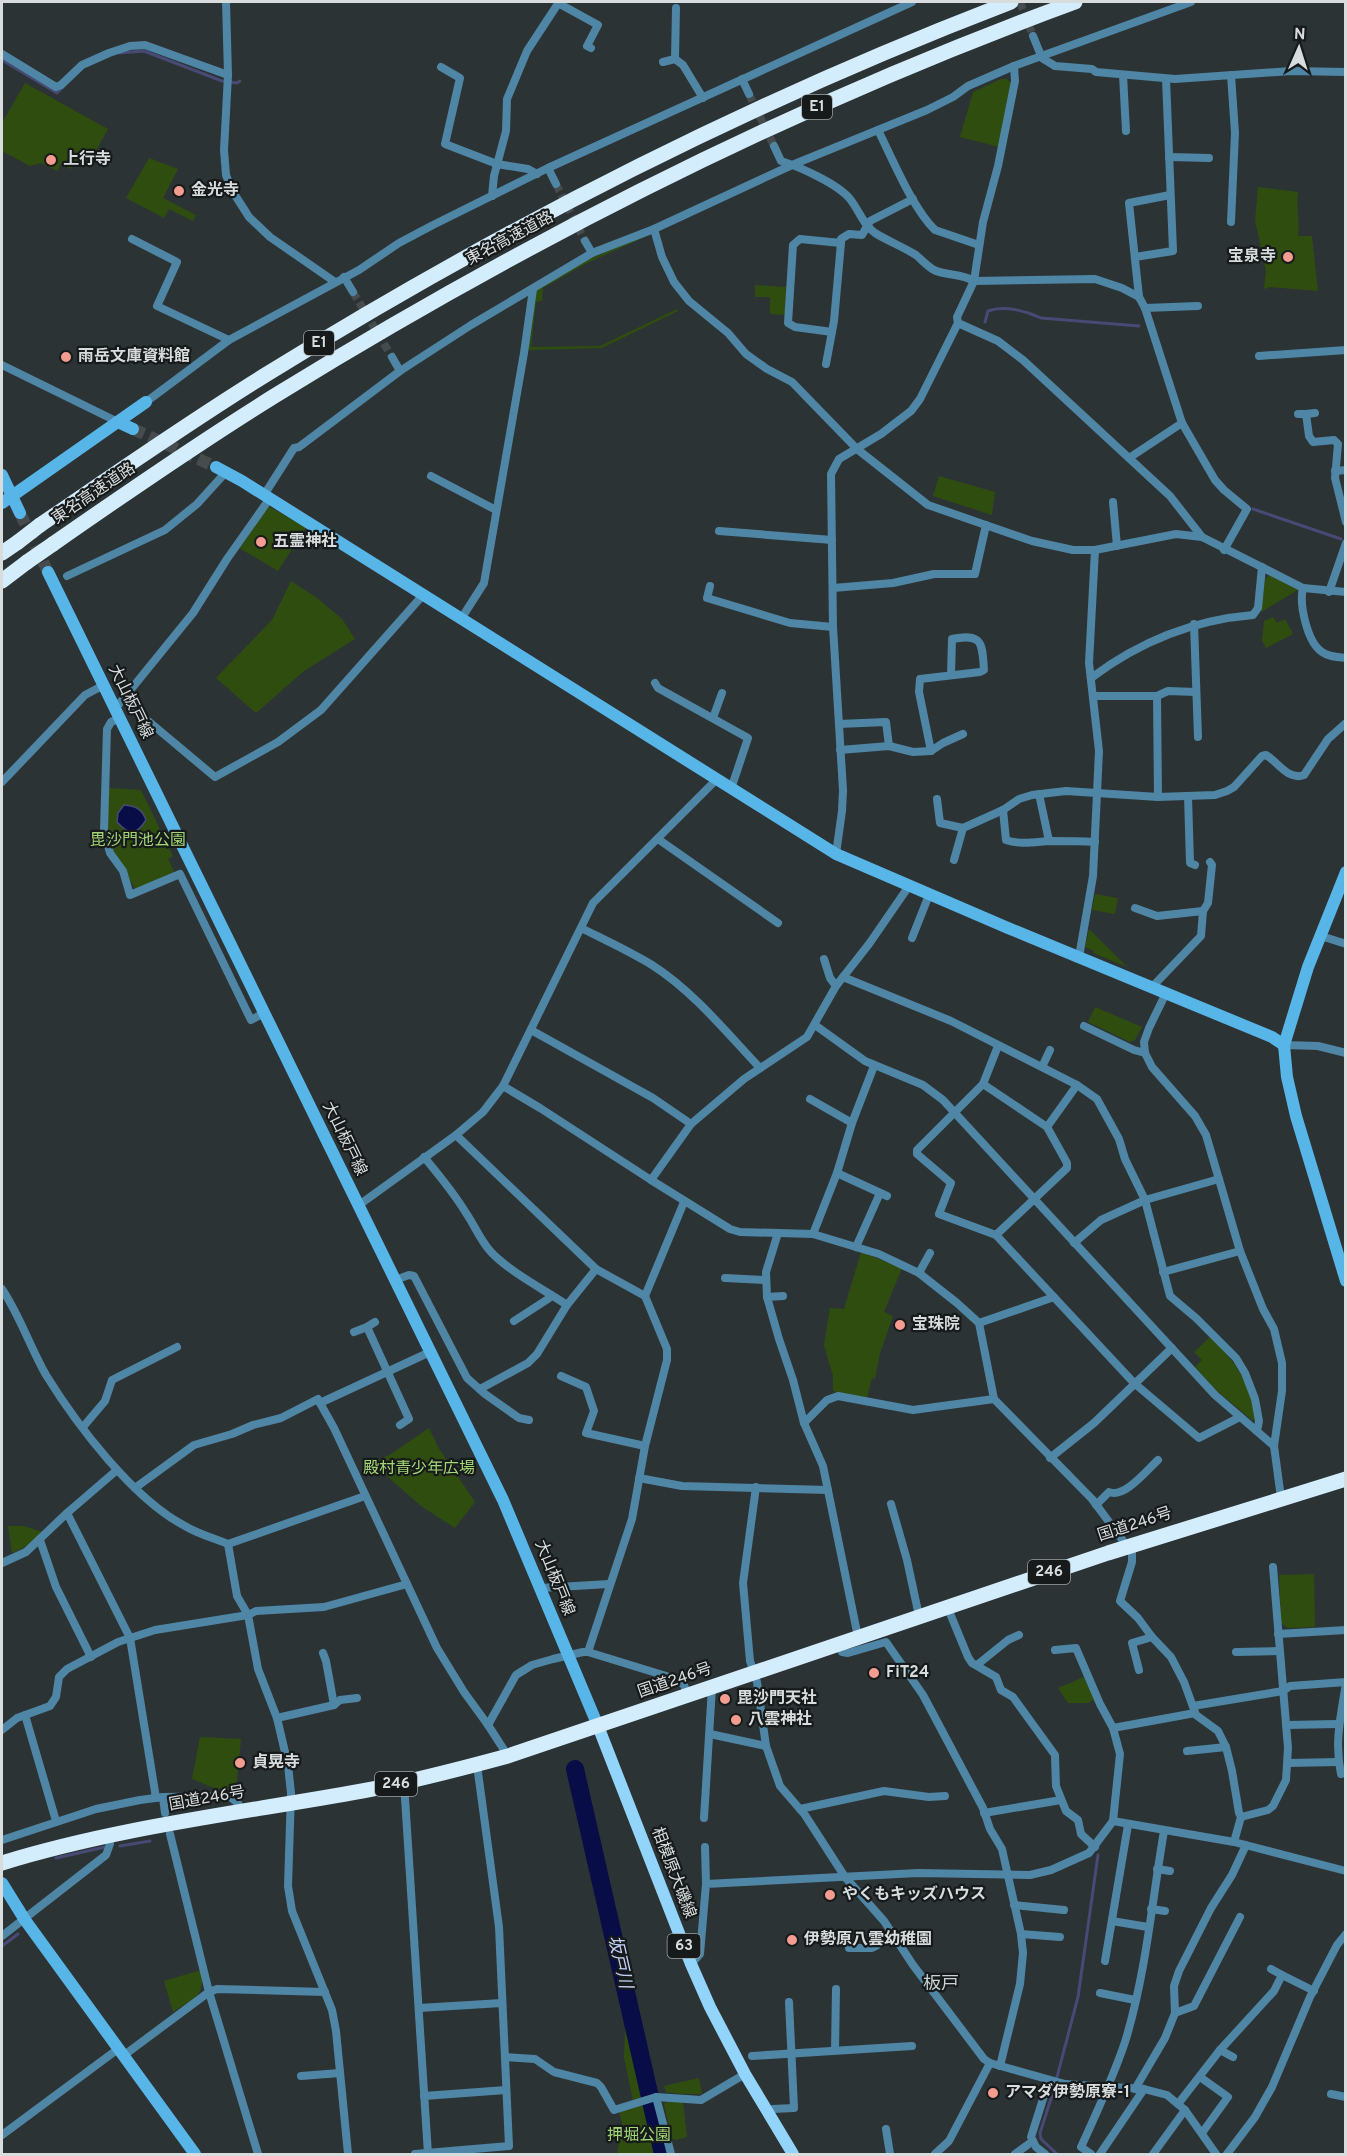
<svg xmlns="http://www.w3.org/2000/svg" width="1347" height="2156" viewBox="0 0 1347 2156" font-family="Overpass,'Noto Sans JP',sans-serif">
  <rect width="100%" height="100%" fill="#2c3334"/>
  <g fill="#304d10">
    <path d="M1001 79H1007L1011 83 999 147 960 137 973 92Z"/>
    <path d="M25 83 108 129 91 159 85 157 80 167 74 164 71 169 61 164 57 171 41 163 30 166 2 151V123Z"/>
    <path d="M149 158 178 169 163 198 196 215 193 221 169 209 164 218 126 198Z"/>
    <path d="M1258 187 1298 192C1296 207 1300 221 1298 236H1312L1318 291 1270 287 1264 289 1266 271 1255 220Z"/>
    <path d="M641 237H645L587 263 543 288 542 301 536 302 531 347 600 346 677 309 678 311 602 348 528 350 535 290 585 261Z"/>
    <path d="M755 285 786 287 785 315 770 314V297H755Z"/>
    <path d="M939 476 995 492 992 515 933 496Z"/>
    <path d="M268 506 306 527 278 571 239 548Z"/>
    <path d="M1270 575 1298 590 1261 612 1265 579Z"/>
    <path d="M291 581 317 598 342 619 355 639 304 671 256 713 216 678 272 620Z"/>
    <path d="M1273 617 1277 623 1285 619 1293 634 1266 648 1262 640 1264 621Z"/>
    <path d="M108 788 141 790 173 856 168 859 174 871 172 875 135 889 114 852 107 831Z"/>
    <path d="M1095 894 1118 898 1115 914 1092 910Z"/>
    <path d="M1089 929 1127 967 1093 953 1094 951 1085 947Z"/>
    <path d="M1095 1007 1142 1027 1135 1040 1130 1042 1088 1022Z"/>
    <path d="M861 1252 902 1268 884 1312 893 1316 880 1353 875 1379 872 1378 867 1398 833 1391V1376L824 1345 830 1308 844 1309Z"/>
    <path d="M1211 1336C1237 1366 1248 1378 1256 1418L1253 1421 1215 1389 1195 1367 1202 1360 1194 1352Z"/>
    <path d="M429 1428 438 1447 475 1502 455 1528 421 1506 372 1463 391 1454Z"/>
    <path d="M8 1526H23L43 1532 23 1548 12 1553Z"/>
    <path d="M1314 1574 1315 1627 1288 1628 1281 1623 1279 1575Z"/>
    <path d="M1084 1677 1095 1699 1088 1703H1068L1058 1688Z"/>
    <path d="M200 1737 241 1739 236 1790 214 1788 192 1779Z"/>
    <path d="M201 1970C206 1998 193 1998 173 2012L164 1981Z"/>
    <path d="M626 2004 649 2096 633 2101 624 2057Z"/>
    <path d="M699 2078 702 2094H681L666 2092 664 2086Z"/>
    <path d="M669 2100 683 2102 687 2137 676 2140 672 2138 664 2104Z"/>
    <path d="M651 2103 661 2154H617L622 2124 619 2111Z"/>
  </g>
  <path fill="#080c47" stroke="#464a74" stroke-width="1.5" d="M124 805C136 806 142 809 146 820 136 836 129 835 117 822L118 813Z"/>
  <g fill="none" stroke-linecap="round" stroke-linejoin="round">
    <g stroke="#464a74" stroke-width="3">
      <path d="M119 53 144 51 222 81 237 83 240 81"/>
      <path d="M2 60 57 93 63 87"/>
      <path d="M985 322 988 311C1004 305 1026 311 1041 318L1139 326"/>
      <path d="M1253 509 1341 539"/>
      <path d="M120 1846 150 1841"/>
      <path d="M56 1858 105 1847"/>
      <path d="M2 1946 18 1934"/>
      <path d="M1057 2077 1078 1997 1098 1855"/>
      <path d="M1055 2086 1040 2133 1041 2139 1057 2154"/>
    </g>
    <path stroke="#080c47" stroke-width="18" d="M575 1769 663 2154"/>
    <g stroke="#464c4d" stroke-width="8" stroke-dasharray="8 4" stroke-linecap="butt">
      <path d="M1020 2 1033 36"/>
      <path d="M749 94 774 146"/>
      <path d="M556 184 585 241"/>
      <path d="M353 292 392 357"/>
    </g>
    <g stroke="#464c4d" stroke-width="12" stroke-dasharray="12 6" stroke-linecap="butt">
      <path d="M133 429 216 467"/>
      <path d="M20 513 48 572"/>
    </g>
    <g stroke="#4f86a5" stroke-width="8">
      <path d="M226 2 228 75 224 150 226 175 233 192 249 217 270 237 335 282"/>
      <path d="M558 3 598 25 587 46 591 48"/>
      <path d="M676 8 675 59 683 65 703 98"/>
      <path d="M1033 36 1042 58 1055 66 1092 69 1096 72 1175 79 1291 71 1346 72"/>
      <path d="M2 54 56 87 61 85 82 65 109 53 130 46 145 45 228 75"/>
      <path d="M663 62 675 59"/>
      <path d="M441 67 460 78 445 144 497 164 528 169 537 174"/>
      <path d="M1123 75 1126 131"/>
      <path d="M742 79 749 94"/>
      <path d="M878 130C892 158 913 209 935 230L979 245"/>
      <path d="M774 146 781 161C800 167 838 184 850 199 859 210 863 225 875 233 888 241 903 247 916 255 922 260 927 266 934 270 947 276 961 273 974 281L1095 279 1122 288 1139 297 1145 308 1182 423 1215 480 1224 490 1247 509 1224 550"/>
      <path d="M1169 157 1209 158"/>
      <path d="M548 168 556 184"/>
      <path d="M492 196 494 176 506 131 507 99 527 51 559 2"/>
      <path d="M1231 222 1235 133 1231 75"/>
      <path d="M654 229 662 257 674 282 689 301 728 333 746 354 767 369 792 382 857 449 928 505 1032 541 1073 550H1095L1176 534 1202 537 1303 588 1346 592"/>
      <path d="M132 239 177 262 157 306 229 340"/>
      <path d="M585 241 592 253"/>
      <path d="M1135 257 1173 251 1166 79"/>
      <path d="M344 277 353 292"/>
      <path d="M1139 297 1129 203 1170 195"/>
      <path d="M1145 308 1198 306"/>
      <path d="M958 323 998 341 1023 360 1170 496 1202 537"/>
      <path d="M832 332 795 327 788 323 793 245 800 239 841 243V239L849 234 862 235 870 221 913 199"/>
      <path d="M1259 356 1346 350"/>
      <path d="M392 357 400 371"/>
      <path d="M826 364 834 321 841 243"/>
      <path d="M2 365 118 422"/>
      <path d="M146 402 229 340 359 270 399 243 433 225 548 168 912 2"/>
      <path d="M1298 414H1306L1309 436 1313 442 1334 440 1338 444 1335 478 1346 522"/>
      <path d="M1306 414 1315 413"/>
      <path d="M1129 458 1182 423"/>
      <path d="M1335 471 1346 470"/>
      <path d="M431 476 496 510"/>
      <path d="M264 495 294 448 299 447 400 371 471 325 592 253 654 229 792 165 927 110 953 97 968 86 1014 66 1191 2"/>
      <path d="M1113 502 1117 546"/>
      <path d="M719 531 832 540"/>
      <path d="M67 576 165 530 197 504 226 472"/>
      <path d="M710 586 707 598 790 623 833 627"/>
      <path d="M833 588 893 583 934 574H975L986 525"/>
      <path d="M1303 588C1299 604 1307 642 1322 652 1329 657 1337 657 1346 658"/>
      <path d="M1329 592 1346 543"/>
      <path d="M461 619 484 583 524 353 533 289"/>
      <path d="M1194 624 1198 737"/>
      <path d="M1091 678C1139 642 1193 620 1253 615L1258 608 1262 567"/>
      <path d="M655 683 658 688 748 738 731 789"/>
      <path d="M1093 696H1157L1168 691 1196 692"/>
      <path d="M1157 696 1158 797"/>
      <path d="M125 697 135 710 215 777 278 742 321 710 423 595"/>
      <path d="M115 709 193 613 227 559 270 498"/>
      <path d="M120 718 111 722 107 729 104 831 110 853 123 871 130 895 180 874 251 1020 264 1013"/>
      <path d="M713 718 722 693"/>
      <path d="M839 724 886 722 889 746"/>
      <path d="M840 750 889 746 913 752 931 751 943 743 963 734"/>
      <path d="M931 751 919 692 920 679 980 672 984 670C982 643 983 633 952 639L951 674"/>
      <path d="M2 782 85 695 104 685"/>
      <path d="M1039 794 1049 841"/>
      <path d="M1188 796 1190 863 1195 865"/>
      <path d="M937 799 940 823 963 828"/>
      <path d="M1003 810 1006 840C1021 845 1035 842 1050 841 1065 841 1080 841 1095 842"/>
      <path d="M658 839 778 923"/>
      <path d="M836 854 842 811 843 790 833 627 831 474 839 459 881 434 911 411 920 399 958 323 957 317 974 281 983 222 998 166 1015 81 1014 66"/>
      <path d="M954 860 963 828 1003 810 1019 799 1032 795 1066 791 1158 797 1215 795 1227 791 1234 787 1262 756 1266 755C1278 762 1288 781 1304 775L1328 739 1346 723"/>
      <path d="M909 886 869 944 836 986 807 1037 744 1079 691 1124 651 1180 730 1229 740 1232 813 1234 879 1254 919 1273 957 1303 979 1323 994 1399 1092 1499 1132 1553V1562L1120 1601 1138 1618 1152 1637 1171 1657 1184 1682 1196 1715 1218 1731 1226 1747 1232 1771 1239 1813 1241 1817 1234 1842"/>
      <path d="M1135 908 1157 916 1203 911 1201 936 1152 987"/>
      <path d="M1203 911 1208 903 1212 865 1210 862"/>
      <path d="M581 928C605 940 629 951 652 965 693 991 727 1033 760 1068"/>
      <path d="M1321 936 1346 944"/>
      <path d="M912 938 929 895"/>
      <path d="M1079 957 1093 876 1097 793 1099 751 1089 663 1095 550"/>
      <path d="M824 959 830 978 836 986"/>
      <path d="M843 977 951 1021 1077 1085 1097 1099 1119 1139 1125 1159 1145 1200 1170 1296 1196 1318 1236 1358 1245 1373 1255 1399 1259 1421 1257 1431"/>
      <path d="M1166 993 1149 1028 1144 1042 1145 1053 1152 1067 1195 1116 1206 1135 1240 1251 1263 1309 1274 1329 1282 1363V1391L1274 1446 1281 1498"/>
      <path d="M815 1025 865 1061 923 1085 943 1100 1215 1395 1274 1446"/>
      <path d="M1084 1026 1134 1050 1145 1053"/>
      <path d="M531 1030 653 1098 691 1124"/>
      <path d="M1284 1045 1318 1046 1346 1053"/>
      <path d="M998 1046 983 1084 917 1150V1154L951 1183 939 1214 996 1235 1134 1383 1199 1438 1240 1417"/>
      <path d="M1042 1067 1050 1050"/>
      <path d="M983 1084 1047 1127 1067 1163V1168L996 1235"/>
      <path d="M503 1086 540 1108 651 1180"/>
      <path d="M810 1099 852 1123"/>
      <path d="M1047 1127 1077 1085"/>
      <path d="M456 1135 596 1269 645 1296"/>
      <path d="M424 1157C439 1175 454 1193 466 1213 475 1226 480 1240 491 1252 510 1272 543 1289 567 1305"/>
      <path d="M837 1173 887 1196"/>
      <path d="M359 1205 456 1135 483 1112 503 1086 593 903 716 780"/>
      <path d="M778 1233 766 1272 767 1297 779 1339 793 1380 804 1423 823 1466 858 1637"/>
      <path d="M813 1234 837 1173 852 1123 874 1066"/>
      <path d="M1074 1243 1101 1220 1145 1200 1219 1179"/>
      <path d="M856 1247 880 1193"/>
      <path d="M1163 1272 1240 1251"/>
      <path d="M919 1273 930 1253"/>
      <path d="M725 1278 765 1280"/>
      <path d="M395 1280 409 1275 414 1276 467 1378 485 1394 519 1418 529 1420"/>
      <path d="M2 1289C20 1316 30 1347 46 1375 77 1425 133 1499 185 1526 198 1534 214 1538 228 1544L237 1596 248 1615 258 1669 277 1718 288 1765 291 1793 288 1886 292 1911 332 2010 336 2031 348 2154"/>
      <path d="M767 1297 783 1296"/>
      <path d="M514 1321 548 1299 551 1295"/>
      <path d="M979 1323 1054 1297"/>
      <path d="M367 1327 375 1322"/>
      <path d="M354 1332 367 1327 409 1419 400 1425"/>
      <path d="M561 1376 586 1387 594 1411 586 1433 645 1446"/>
      <path d="M480 1389 528 1363 537 1354 567 1305 596 1269"/>
      <path d="M320 1403 334 1428 437 1648 464 1692 488 1725 508 1756"/>
      <path d="M804 1423 827 1400 838 1396 913 1410 994 1399"/>
      <path d="M83 1427 105 1401 112 1380 177 1347"/>
      <path d="M1050 1458 1094 1423 1172 1348"/>
      <path d="M639 1478 682 1486 828 1490"/>
      <path d="M756 1487 743 1583 750 1661 757 1682 766 1746 780 1786 805 1815 845 1877 884 1921 913 1965 984 2059 990 2063 1065 2084 1144 2089 1167 2095 1185 2110 1216 2154"/>
      <path d="M135 1488 194 1445 232 1434 253 1425 281 1418 318 1399 320 1403 430 1352"/>
      <path d="M891 1504 907 1560 919 1616"/>
      <path d="M1096 1505 1109 1492C1124 1499 1147 1470 1158 1460"/>
      <path d="M67 1513 130 1638 156 1798"/>
      <path d="M40 1540 56 1587 91 1657"/>
      <path d="M228 1544 365 1496"/>
      <path d="M2 1563 26 1552 67 1513 117 1470"/>
      <path d="M541 1588 609 1584"/>
      <path d="M947 1606 968 1657 972 1663 996 1677 1001 1690 1013 1697 1055 1755 1056 1786 1066 1811 1078 1820 1081 1834 1095 1847"/>
      <path d="M1278 1634 1346 1630"/>
      <path d="M839 1644 842 1652 848 1653 886 1642 923 1695 983 1808 990 1829 1002 1849 1021 1934 1023 1953 1020 1984 1000 2066"/>
      <path d="M1055 1650 1076 1648 1100 1704 1113 1728 1120 1754 1113 1821"/>
      <path d="M588 1652 632 1519 645 1446 667 1360V1349L645 1296 684 1202"/>
      <path d="M1236 1652 1279 1651"/>
      <path d="M323 1653 326 1661 334 1705"/>
      <path d="M977 1665 1008 1640 1019 1635"/>
      <path d="M1139 1670 1132 1643 1152 1637"/>
      <path d="M1193 1706 1283 1691 1290 1686 1346 1682"/>
      <path d="M25 1715 56 1821"/>
      <path d="M277 1718 334 1705 340 1700 357 1698"/>
      <path d="M488 1725 516 1675 532 1665 553 1659 583 1652H588L676 1679 684 1685 688 1696"/>
      <path d="M1286 1725 1338 1724"/>
      <path d="M1113 1728 1195 1713"/>
      <path d="M2 1730 17 1718 50 1706 56 1697 59 1677 67 1669 118 1642 155 1630 248 1615 256 1611 324 1607 407 1584"/>
      <path d="M710 1734 766 1746"/>
      <path d="M1187 1751 1226 1747"/>
      <path d="M1288 1763 1338 1762"/>
      <path d="M1341 1774C1334 1742 1341 1715 1346 1683"/>
      <path d="M404 1783 428 2154"/>
      <path d="M163 1797 165 1813"/>
      <path d="M800 1809 884 1791 929 1797 945 1796"/>
      <path d="M984 1813 1061 1800"/>
      <path d="M1241 1817 1268 1810 1273 1806 1286 1780 1288 1748 1273 1567"/>
      <path d="M704 1818 712 1687"/>
      <path d="M170 1834 209 1992 258 2154"/>
      <path d="M2 1840 96 1809 140 1800 163 1797 229 1796 238 1803 242 1812"/>
      <path d="M705 1847 706 1884"/>
      <path d="M1157 1869 1170 1871"/>
      <path d="M1014 1905 1064 1910"/>
      <path d="M1151 1909 1165 1911"/>
      <path d="M1112 1921 1148 1927"/>
      <path d="M1021 1934 1060 1937"/>
      <path d="M2 1936 106 1855 110 1844 109 1834"/>
      <path d="M849 1948H872L895 1936"/>
      <path d="M1105 1961 1128 1825"/>
      <path d="M691 1964 700 1954 706 1884 918 1873 1030 1875 1051 1870 1089 1853 1113 1821 1234 1842 1346 1871"/>
      <path d="M1271 1969 1282 1975"/>
      <path d="M1100 1993 1135 2000"/>
      <path d="M419 2008 502 2003"/>
      <path d="M1175 2013 1194 2006 1240 1917"/>
      <path d="M835 2050 836 1989"/>
      <path d="M1220 2050 1233 2057"/>
      <path d="M123 2056 209 1992 217 1989 325 1992"/>
      <path d="M752 2056 912 2046"/>
      <path d="M506 2057 535 2059 554 2072 597 2083 601 2087 614 2110 656 2097 701 2100 745 2074"/>
      <path d="M301 2076 340 2073"/>
      <path d="M1200 2077 1228 2097 1202 2133"/>
      <path d="M1135 2089 1165 2038 1175 2013 1174 1986 1179 1971 1211 1908 1232 1875 1246 1845"/>
      <path d="M1331 2094 1346 2097"/>
      <path d="M424 2096 506 2090"/>
      <path d="M656 2097 671 2154"/>
      <path d="M1178 2104 1220 2050 1274 1991 1282 1975 1314 1991"/>
      <path d="M768 2114 773 2109 794 2108 789 2002"/>
      <path d="M886 2129 890 2154"/>
      <path d="M2 2135 118 2049"/>
      <path d="M415 2154 509 2146 499 1927 477 1765"/>
      <path d="M935 2154 949 2141 990 2063"/>
      <path d="M1015 2154 1033 2141"/>
      <path d="M1045 2154 1036 2147 1031 2137 1049 2080"/>
      <path d="M1091 2154 1081 2147C1097 2112 1113 2078 1125 2042 1146 1974 1152 1901 1164 1831"/>
      <path d="M1100 2154 1144 2089"/>
      <path d="M1153 2154 1185 2110"/>
      <path d="M1227 2154 1255 2117 1272 2087 1310 1997 1337 1945 1346 1934"/>
    </g>
    <g stroke="#58b5e7" stroke-width="12">
      <path d="M118 422 133 429"/>
      <path d="M216 467 242 481 836 854 1008 928 1272 1037 1284 1045"/>
      <path d="M2 475 20 513"/>
      <path d="M2 503 146 402"/>
      <path d="M48 572 503 1500 598 1726"/>
      <path d="M1346 872 1308 967 1284 1045 1287 1077 1296 1116 1346 1281"/>
      <path d="M2 1883 25 1920 195 2154"/>
    </g>
    <path stroke="#93d4fb" stroke-width="12" d="M598 1726 691 1964 710 2007 745 2074 793 2154"/>
    <g stroke="#d4edfd" stroke-width="15">
      <path d="M40 525C115 474 189 422 267 374 503 228 752 101 1011 2"/>
      <path d="M53 544C126 493 200 442 276 395 529 239 796 104 1075 2"/>
      <path d="M2 553 18 542"/>
      <path d="M2 581 27 562"/>
      <path d="M2 1863C119 1827 241 1813 362 1791 411 1782 460 1769 508 1756L1108 1553 1346 1479"/>
    </g>
    <g stroke="#d4edfd" stroke-width="15">
      <path d="M18 542 40 525"/>
      <path d="M27 562 53 544"/>
    </g>
  </g>
  <g fill="#f59c91" stroke="#171a1a" stroke-width="2">
    <circle cx="51" cy="160" r="6"/>
    <circle cx="179" cy="191" r="6"/>
    <circle cx="1288" cy="257" r="6"/>
    <circle cx="66" cy="357" r="6"/>
    <circle cx="261" cy="542" r="6"/>
    <circle cx="900" cy="1325" r="6"/>
    <circle cx="874" cy="1673" r="6"/>
    <circle cx="725" cy="1699" r="6"/>
    <circle cx="736" cy="1720" r="6"/>
    <circle cx="240" cy="1763" r="6"/>
    <circle cx="830" cy="1895" r="6"/>
    <circle cx="792" cy="1940" r="6"/>
    <circle cx="993" cy="2093" r="6"/>
  </g>
  <g text-anchor="middle" dominant-baseline="central" stroke-width="4.5" stroke-linejoin="round" paint-order="stroke">
    <g fill="#171a1a" stroke="#9ea2a2" stroke-width="1.5">
      <rect x="802" y="95" width="30" height="24" rx="4.5"/>
      <rect x="304" y="331" width="30" height="24" rx="4.5"/>
      <rect x="1028" y="1560" width="42" height="24" rx="4.5"/>
      <rect x="375" y="1772" width="42" height="24" rx="4.5"/>
      <rect x="667.5" y="1934" width="33" height="24" rx="4.5"/>
    </g>
    <g font-size="15" font-weight="bold" fill="#d8dcdc">
      <text x="817" y="107">E1</text>
      <text x="319" y="343">E1</text>
      <text x="1049" y="1572">246</text>
      <text x="396" y="1784">246</text>
      <text x="684" y="1946">63</text>
    </g>
    <g font-size="16" font-weight="bold" fill="#d8dcdc" stroke="#171a1a" text-anchor="start">
      <text x="63" y="160">上行寺</text>
      <text x="191" y="191">金光寺</text>
      <text x="1276" y="257" text-anchor="end">宝泉寺</text>
      <text x="78" y="357">雨岳文庫資料館</text>
      <text x="273" y="542">五霊神社</text>
      <text x="912" y="1325">宝珠院</text>
      <text x="886" y="1673">FiT24</text>
      <text x="737" y="1699">毘沙門天社</text>
      <text x="748" y="1720">八雲神社</text>
      <text x="252" y="1763">貞晃寺</text>
      <text x="842" y="1895">やくもキッズハウス</text>
      <text x="804" y="1940">伊勢原八雲幼稚園</text>
      <text x="1005" y="2093">アマダ伊勢原寮-1</text>
    </g>
    <g font-size="16" fill="#d8dcdc" stroke="#171a1a">
      <text transform="translate(510 239) rotate(-28)">東名高速道路</text>
      <text transform="translate(94 494) rotate(-34)">東名高速道路</text>
      <text transform="translate(130 702) rotate(64)">大山板戸線</text>
      <text transform="translate(344 1139) rotate(64)">大山板戸線</text>
      <text transform="translate(1135 1525) rotate(-18)">国道246号</text>
      <text transform="translate(554 1578) rotate(68)">大山板戸線</text>
      <text transform="translate(675 1681) rotate(-19)">国道246号</text>
      <text transform="translate(207 1799) rotate(-10)">国道246号</text>
      <text transform="translate(673 1873) rotate(69)">相模原大磯線</text>
    </g>
    <g font-size="16" fill="#a3d675" stroke="#171a1a">
      <text x="138" y="841">毘沙門池公園</text>
      <text x="419" y="1469">殿村青少年広場</text>
      <text x="639" y="2136">押堀公園</text>
    </g>
    <g font-size="18" font-style="italic" fill="#c2d0f6" stroke="#171a1a">
      <text transform="translate(619 1962) rotate(77)">坂戸川</text>
    </g>
    <g font-size="18" fill="#cad3d3" stroke="#171a1a">
      <text x="941" y="1984">板戸</text>
    </g>
  </g>
  <rect width="1347" height="2156" fill="none" stroke="#d8dcdc" stroke-width="6"/>
  <g transform="translate(1299 48) rotate(3)" stroke="#171a1a" stroke-width="4.5" paint-order="stroke">
  <path d="M0-4.5L10 22L0 15L-10 22Z" fill="#d8dcdc"/>
  <text y="-9" font-size="16" font-weight="bold" text-anchor="middle" fill="#d8dcdc">N</text>
  </g>
</svg>
